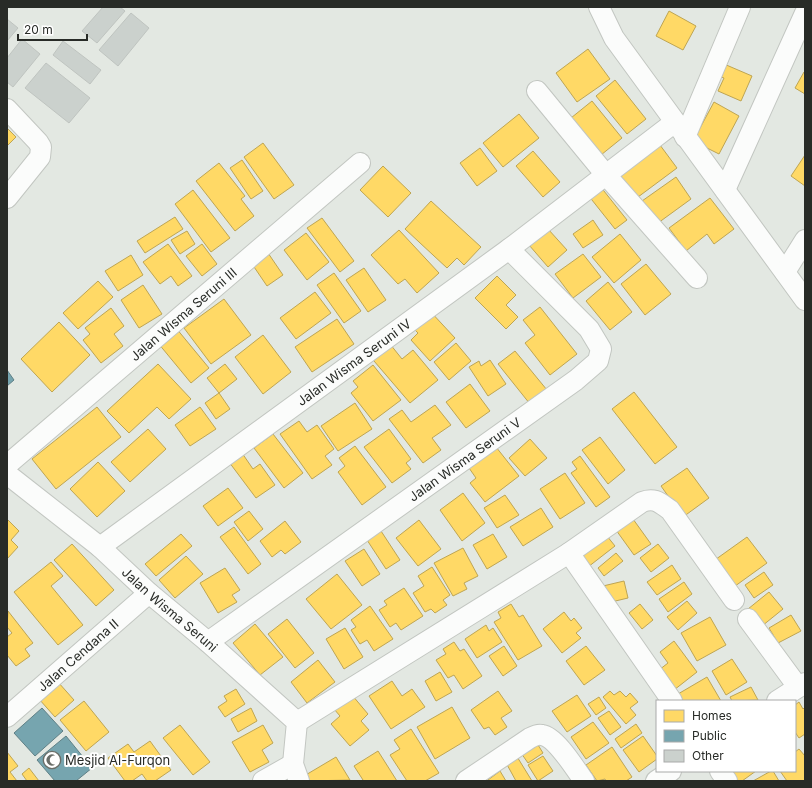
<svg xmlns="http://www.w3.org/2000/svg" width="812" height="788" viewBox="0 0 812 788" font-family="Inter,sans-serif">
  <rect width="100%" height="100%" fill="#e3e8e2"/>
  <g fill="#ffd966" stroke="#bea553">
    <path d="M669 11 696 26 683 50 656 36Z"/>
    <path d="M588 49 610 79 577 102 556 73Z"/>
    <path d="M724 64 752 76 741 101 718 91 724 78 719 76Z"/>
    <path d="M804 72H805V94L795 88Z"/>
    <path d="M615 80 646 119 627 134 596 96Z"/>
    <path d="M592 101 622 138 596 159 566 122Z"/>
    <path d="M714 102 739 116 719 154 693 141Z"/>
    <path d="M519 114 539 138 503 167 483 143Z"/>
    <path d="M7 128 16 137 7 146Z"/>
    <path d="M657 141 677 168 634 200 614 172Z"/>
    <path d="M263 143 294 185 274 199 244 157Z"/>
    <path d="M480 148 497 171 477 186 460 163Z"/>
    <path d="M533 151 560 182 543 197 516 166Z"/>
    <path d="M805 155V186L791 176Z"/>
    <path d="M242 160 263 191 251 199 230 168Z"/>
    <path d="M219 163 245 196 241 199 254 216 235 231 196 181Z"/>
    <path d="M383 166 411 193 388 217 360 190Z"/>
    <path d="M676 177 691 199 658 223 642 201Z"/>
    <path d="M600 186 627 220 615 229 588 195Z"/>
    <path d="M193 190 230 238 211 252 175 204Z"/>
    <path d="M710 198 734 229 714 244 707 234 686 251 669 228Z"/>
    <path d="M431 201 481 247 464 265 457 258 447 268 405 229Z"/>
    <path d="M175 217 183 229 145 253 137 241Z"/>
    <path d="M322 218 354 261 340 272 307 228Z"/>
    <path d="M593 220 603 235 583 248 573 234Z"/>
    <path d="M548 229 567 250 548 267 529 245Z"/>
    <path d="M399 230 439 273 417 293 405 279 398 284 371 255Z"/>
    <path d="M187 231 195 244 180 254 171 240Z"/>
    <path d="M306 233 329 262 307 280 284 250Z"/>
    <path d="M620 234 641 260 614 283 592 257Z"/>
    <path d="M168 244 192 276 178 286 171 276 160 284 143 262Z"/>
    <path d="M202 244 217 264 202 276 186 256Z"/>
    <path d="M266 250 283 275 267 286 250 261Z"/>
    <path d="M583 254 601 277 573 298 555 274Z"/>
    <path d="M131 255 143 275 118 291 105 271Z"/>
    <path d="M646 264 671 294 645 315 621 284Z"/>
    <path d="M364 268 386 300 368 312 346 280Z"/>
    <path d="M334 273 361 311 344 323 317 285Z"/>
    <path d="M497 276 516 295 506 305 518 317 506 329 475 298Z"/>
    <path d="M98 281 113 297 78 329 63 313Z"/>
    <path d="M608 282 632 312 610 330 586 301Z"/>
    <path d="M143 285 162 314 139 328 121 300Z"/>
    <path d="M315 292 331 313 296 339 280 318Z"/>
    <path d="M224 299 251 335 211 364 184 328Z"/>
    <path d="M540 307 577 354 550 375 525 343 535 335 523 320Z"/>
    <path d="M111 308 124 326 114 334 123 346 101 363 83 340 90 334 85 328Z"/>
    <path d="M429 310 455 338 430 361 411 340 418 333 411 326Z"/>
    <path d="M337 319 354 344 312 372 295 347Z"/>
    <path d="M59 322 90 355 52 392 21 359Z"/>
    <path d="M176 328 209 368 191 383 158 343Z"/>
    <path d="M263 335 291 372 263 394 235 357Z"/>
    <path d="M386 339 402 359 413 350 438 380 410 403 368 354Z"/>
    <path d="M456 343 471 361 449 380 434 362Z"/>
    <path d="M515 351 547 390 530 404 498 364Z"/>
    <path d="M490 360 506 384 488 396 469 367 479 361 481 366Z"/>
    <path d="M158 364 191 399 169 419 157 407 129 433 107 411Z"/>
    <path d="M225 364 237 379 219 393 207 378Z"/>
    <path d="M373 365 401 400 373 421 351 393 358 387 353 381Z"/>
    <path d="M470 384 490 411 466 428 446 402Z"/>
    <path d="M634 392 677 447 655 464 612 409Z"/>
    <path d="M219 393 230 409 216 419 205 403Z"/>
    <path d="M355 403 372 429 338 451 321 426Z"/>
    <path d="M435 405 451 425 432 438 441 450 423 463 389 419 402 410 411 422Z"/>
    <path d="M97 407 121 437 56 489 32 459Z"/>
    <path d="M200 407 216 429 190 446 175 425Z"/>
    <path d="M299 421 307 432 317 425 334 449 325 456 332 465 312 479 280 434Z"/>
    <path d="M148 429 166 449 130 482 111 462Z"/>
    <path d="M389 429 411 459 406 463 411 469 392 483 364 447Z"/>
    <path d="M273 434 303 473 284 488 254 448Z"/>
    <path d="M600 437 625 470 608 484 582 450Z"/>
    <path d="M530 439 547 458 525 476 509 458Z"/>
    <path d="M355 446 386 487 362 505 338 472 345 466 339 458Z"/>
    <path d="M496 447 519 476 485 502 470 483 476 478 469 468Z"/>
    <path d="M242 453 253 469 260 464 275 485 256 498 229 462Z"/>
    <path d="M580 456 610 497 596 507 571 473 577 469 572 462Z"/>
    <path d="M98 462 125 491 97 517 70 489Z"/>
    <path d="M687 468 709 498 683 517 661 486Z"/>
    <path d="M565 473 585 503 560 519 540 489Z"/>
    <path d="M228 488 243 508 218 526 203 506Z"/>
    <path d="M463 493 485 523 462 541 440 510Z"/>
    <path d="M505 495 519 515 497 528 484 508Z"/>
    <path d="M541 508 553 527 523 546 510 527Z"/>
    <path d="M249 511 263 529 248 541 234 522Z"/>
    <path d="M7 519 19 531 11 540 18 547 7 559Z"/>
    <path d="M633 519 651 544 634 555 616 530Z"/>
    <path d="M419 520 441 549 418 566 396 538Z"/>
    <path d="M285 521 301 542 285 554 281 550 272 557 260 541Z"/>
    <path d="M234 527 261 564 248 574 220 537Z"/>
    <path d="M381 531 400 560 386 569 367 540Z"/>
    <path d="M603 531 615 546 588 567 576 552Z"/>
    <path d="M181 534 192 546 156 576 145 564Z"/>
    <path d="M493 534 507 557 487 569 473 545Z"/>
    <path d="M747 537 767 563 731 589 712 562Z"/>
    <path d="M72 544 114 590 96 606 54 560Z"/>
    <path d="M658 544 669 558 651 572 640 558Z"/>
    <path d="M463 548 478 576 464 583 467 589 453 596 434 563Z"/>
    <path d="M364 549 380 574 362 586 345 561Z"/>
    <path d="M616 553 623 561 604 576 598 568Z"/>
    <path d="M186 556 203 574 175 598 159 580Z"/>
    <path d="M51 562 63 576 51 586 83 625 58 645 14 592Z"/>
    <path d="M672 565 681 579 657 595 647 582Z"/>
    <path d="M432 567 450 595 443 600 447 605 435 613 431 609 425 612 413 593 424 586 418 576Z"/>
    <path d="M225 568 240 590 232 595 237 602 218 613 200 583Z"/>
    <path d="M764 572 773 585 754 598 745 585Z"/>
    <path d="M337 574 362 605 331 629 306 599Z"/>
    <path d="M624 581 628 598 607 603 603 586Z"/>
    <path d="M684 582 692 594 668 612 659 599Z"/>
    <path d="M404 588 423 616 401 630 396 623 390 627 379 610 387 605 384 601Z"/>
    <path d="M769 592 783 609 762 626 748 609Z"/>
    <path d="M687 601 697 613 678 630 667 617Z"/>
    <path d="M511 604 519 617 523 615 542 646 518 660 494 622 501 618 498 612Z"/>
    <path d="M640 604 653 620 642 629 629 613Z"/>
    <path d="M370 606 393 639 374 651 367 640 360 644 351 630 356 627 351 620Z"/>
    <path d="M8 611 33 643 25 649 30 656 16 666 7 655V637L12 633 7 627Z"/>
    <path d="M564 612 571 621 574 618 582 628 576 633 581 638 562 653 543 629Z"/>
    <path d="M791 615 801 631 778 643 769 628Z"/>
    <path d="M710 617 726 645 697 661 681 633Z"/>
    <path d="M287 619 314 653 295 668 268 634Z"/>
    <path d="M255 624 283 657 260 675 233 643Z"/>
    <path d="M486 625 489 631 493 628 502 642 477 658 465 639Z"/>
    <path d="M345 628 363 657 344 669 326 639Z"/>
    <path d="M674 641 697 672 674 690 659 670 668 663 660 652Z"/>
    <path d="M454 642 460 651 464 649 482 676 463 689 454 675 448 678 436 660 446 654 443 649Z"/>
    <path d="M504 646 517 666 503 676 489 656Z"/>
    <path d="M586 646 605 670 584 685 566 661Z"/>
    <path d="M732 659 747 682 726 695 712 671Z"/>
    <path d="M318 660 335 682 307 703 291 682Z"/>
    <path d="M440 672 452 692 436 701 425 681Z"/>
    <path d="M707 677 721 701H682L678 694Z"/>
    <path d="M392 681 402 696 412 689 425 707 391 729 369 696Z"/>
    <path d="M58 682 74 700 55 717 39 699Z"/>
    <path d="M751 687 758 700 732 701 730 697Z"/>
    <path d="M236 689 245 704 225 717 218 707 227 701 224 696Z"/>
    <path d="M498 691 512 711 501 718 507 727 495 735 489 727 484 729 471 710Z"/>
    <path d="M610 691 614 695 620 691 626 697 630 693 638 702 630 708 636 715 626 724 603 697Z"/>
    <path d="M352 695 368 714 361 721 369 730 350 746 331 724 340 716 334 709Z"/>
    <path d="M577 695 591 716 567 732 552 711Z"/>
    <path d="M599 697 606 708 596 715 588 704Z"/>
    <path d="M84 701 109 732 86 751 60 720Z"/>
    <path d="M799 702 803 709 805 707V734L799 738 795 732V705Z"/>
    <path d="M452 707 470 738 435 759 417 727Z"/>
    <path d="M251 708 257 721 238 732 231 719Z"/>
    <path d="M609 711 621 727 610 735 598 718Z"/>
    <path d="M593 722 609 743 586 759 571 737Z"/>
    <path d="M636 724 642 733 621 748 615 739Z"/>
    <path d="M180 725 210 762 193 775 163 738Z"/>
    <path d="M263 725 273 743 262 750 269 762 250 772 232 742Z"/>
    <path d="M411 729 439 773 425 781H407L390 755 400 749 394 740Z"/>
    <path d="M643 736 657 756V759L639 772 623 750Z"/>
    <path d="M535 740 543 753 528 763 519 750Z"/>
    <path d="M150 741 171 770 155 781H147L142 774 132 781H125L108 758 128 744 134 752Z"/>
    <path d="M612 747 632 777 626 781H606L605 779 597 781 586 765Z"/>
    <path d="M799 749 805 756V781H787L780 771H795V752Z"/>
    <path d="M378 751 397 781H361L363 780 354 766Z"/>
    <path d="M7 752 18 766 10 772 17 781H7Z"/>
    <path d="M516 755 532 781H516L505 761Z"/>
    <path d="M543 756 553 771 538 781 528 765Z"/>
    <path d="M336 757 350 780 307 781 304 776Z"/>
    <path d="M29 768 39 781H27L22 774Z"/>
    <path d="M500 771 506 781H489L488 780Z"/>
    <path d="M726 771H756L742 781H734Z"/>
    <path d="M771 771H773L779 781H753Z"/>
  </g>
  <g fill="#76a5af" stroke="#5f8086">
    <path d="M7 370 14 380 7 386Z"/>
    <path d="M42 708 63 731 35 756 14 733Z"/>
    <path d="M66 736 92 768 76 781H55L37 760Z"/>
  </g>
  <g fill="#cbd1cd" stroke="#bfc4c0">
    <path d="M103 7H120L125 11 97 43 82 31Z"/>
    <path d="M131 13 149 28 118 66 99 50Z"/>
    <path d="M7 19 18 28 7 41Z"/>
    <path d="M22 39 40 54 13 87 7 82V58Z"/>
    <path d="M63 41 101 70 90 84 53 55Z"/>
    <path d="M46 63 90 98 69 123 25 88Z"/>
  </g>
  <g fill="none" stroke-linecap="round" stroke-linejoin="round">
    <defs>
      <g id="street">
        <path d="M599 7 614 38 805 300"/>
        <path d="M537 91 606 175 697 278"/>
        <path d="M7 109 38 142 41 147 40 157 7 198"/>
        <path d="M685 137 740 7"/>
        <path d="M725 190 805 13"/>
        <path d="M785 272 805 240"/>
        <path id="s1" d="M7 465 360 163"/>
        <path id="s2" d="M7 474 100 547 149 593 208 642 297 722 293 764 299 781"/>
        <path id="s3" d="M100 547 509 249 675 122"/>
        <path d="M569 553 672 701"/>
        <path d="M748 619 798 687"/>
        <path id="s4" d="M208 642 576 380 598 361 601 349 589 329 509 249"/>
        <path d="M777 701 805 683"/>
        <path id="s5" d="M7 717 149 593"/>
        <path d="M297 722 569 553 642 502C655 497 660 503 670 510L734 600"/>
        <path d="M720 771 727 781"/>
        <path d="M263 781 293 764"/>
        <path d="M466 781 530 738C534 736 538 734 542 735 556 737 576 770 584 781"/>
        <path d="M656 781 671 771"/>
      </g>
    </defs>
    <use href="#street" stroke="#c2c6c1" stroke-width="22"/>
    <use href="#street" stroke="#fbfcfb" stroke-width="20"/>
  </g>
  <defs>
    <symbol id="mosque-ring" viewBox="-11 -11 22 22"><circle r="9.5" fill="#fff" stroke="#696d68" stroke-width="1.5"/><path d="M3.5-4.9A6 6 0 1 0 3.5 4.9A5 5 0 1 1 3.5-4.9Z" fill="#696d68"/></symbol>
  </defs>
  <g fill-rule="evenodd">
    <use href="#mosque-ring" x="42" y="750" width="20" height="20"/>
  </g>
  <g text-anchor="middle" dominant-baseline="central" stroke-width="4" stroke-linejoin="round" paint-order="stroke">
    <g font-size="13" fill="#282b27" stroke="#fff">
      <text stroke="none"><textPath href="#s1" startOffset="232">Jalan Wisma Seruni III</textPath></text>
      <text stroke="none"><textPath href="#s3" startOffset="314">Jalan Wisma Seruni IV</textPath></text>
      <text stroke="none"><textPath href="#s4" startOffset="315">Jalan Wisma Seruni V</textPath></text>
      <text stroke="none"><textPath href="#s2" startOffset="212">Jalan Wisma Seruni</textPath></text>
      <text stroke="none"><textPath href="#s5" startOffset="94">Jalan Cendana II</textPath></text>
    </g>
    <g font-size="13" fill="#282b27" stroke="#fff" text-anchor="start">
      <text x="65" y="760">Mesjid Al-Furqon</text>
    </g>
  </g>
  <rect width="812" height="788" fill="none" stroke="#282b27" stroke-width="16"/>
  <rect x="656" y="700" width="140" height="72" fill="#ffffff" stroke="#a9aaa9"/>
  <rect x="664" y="710" width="20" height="12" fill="#ffd966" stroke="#a9aaa9"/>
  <text x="692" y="720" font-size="12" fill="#282b27">Homes</text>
  <rect x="664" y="730" width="20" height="12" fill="#76a5af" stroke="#a9aaa9"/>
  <text x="692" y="740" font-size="12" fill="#282b27">Public</text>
  <rect x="664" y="750" width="20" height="12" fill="#cbd1cd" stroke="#a9aaa9"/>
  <text x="692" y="760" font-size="12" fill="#282b27">Other</text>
  <path d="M18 34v6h69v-6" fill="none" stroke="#282b27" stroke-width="2"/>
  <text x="24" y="34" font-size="12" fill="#282b27" stroke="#ffffff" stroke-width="3" paint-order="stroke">20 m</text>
</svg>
